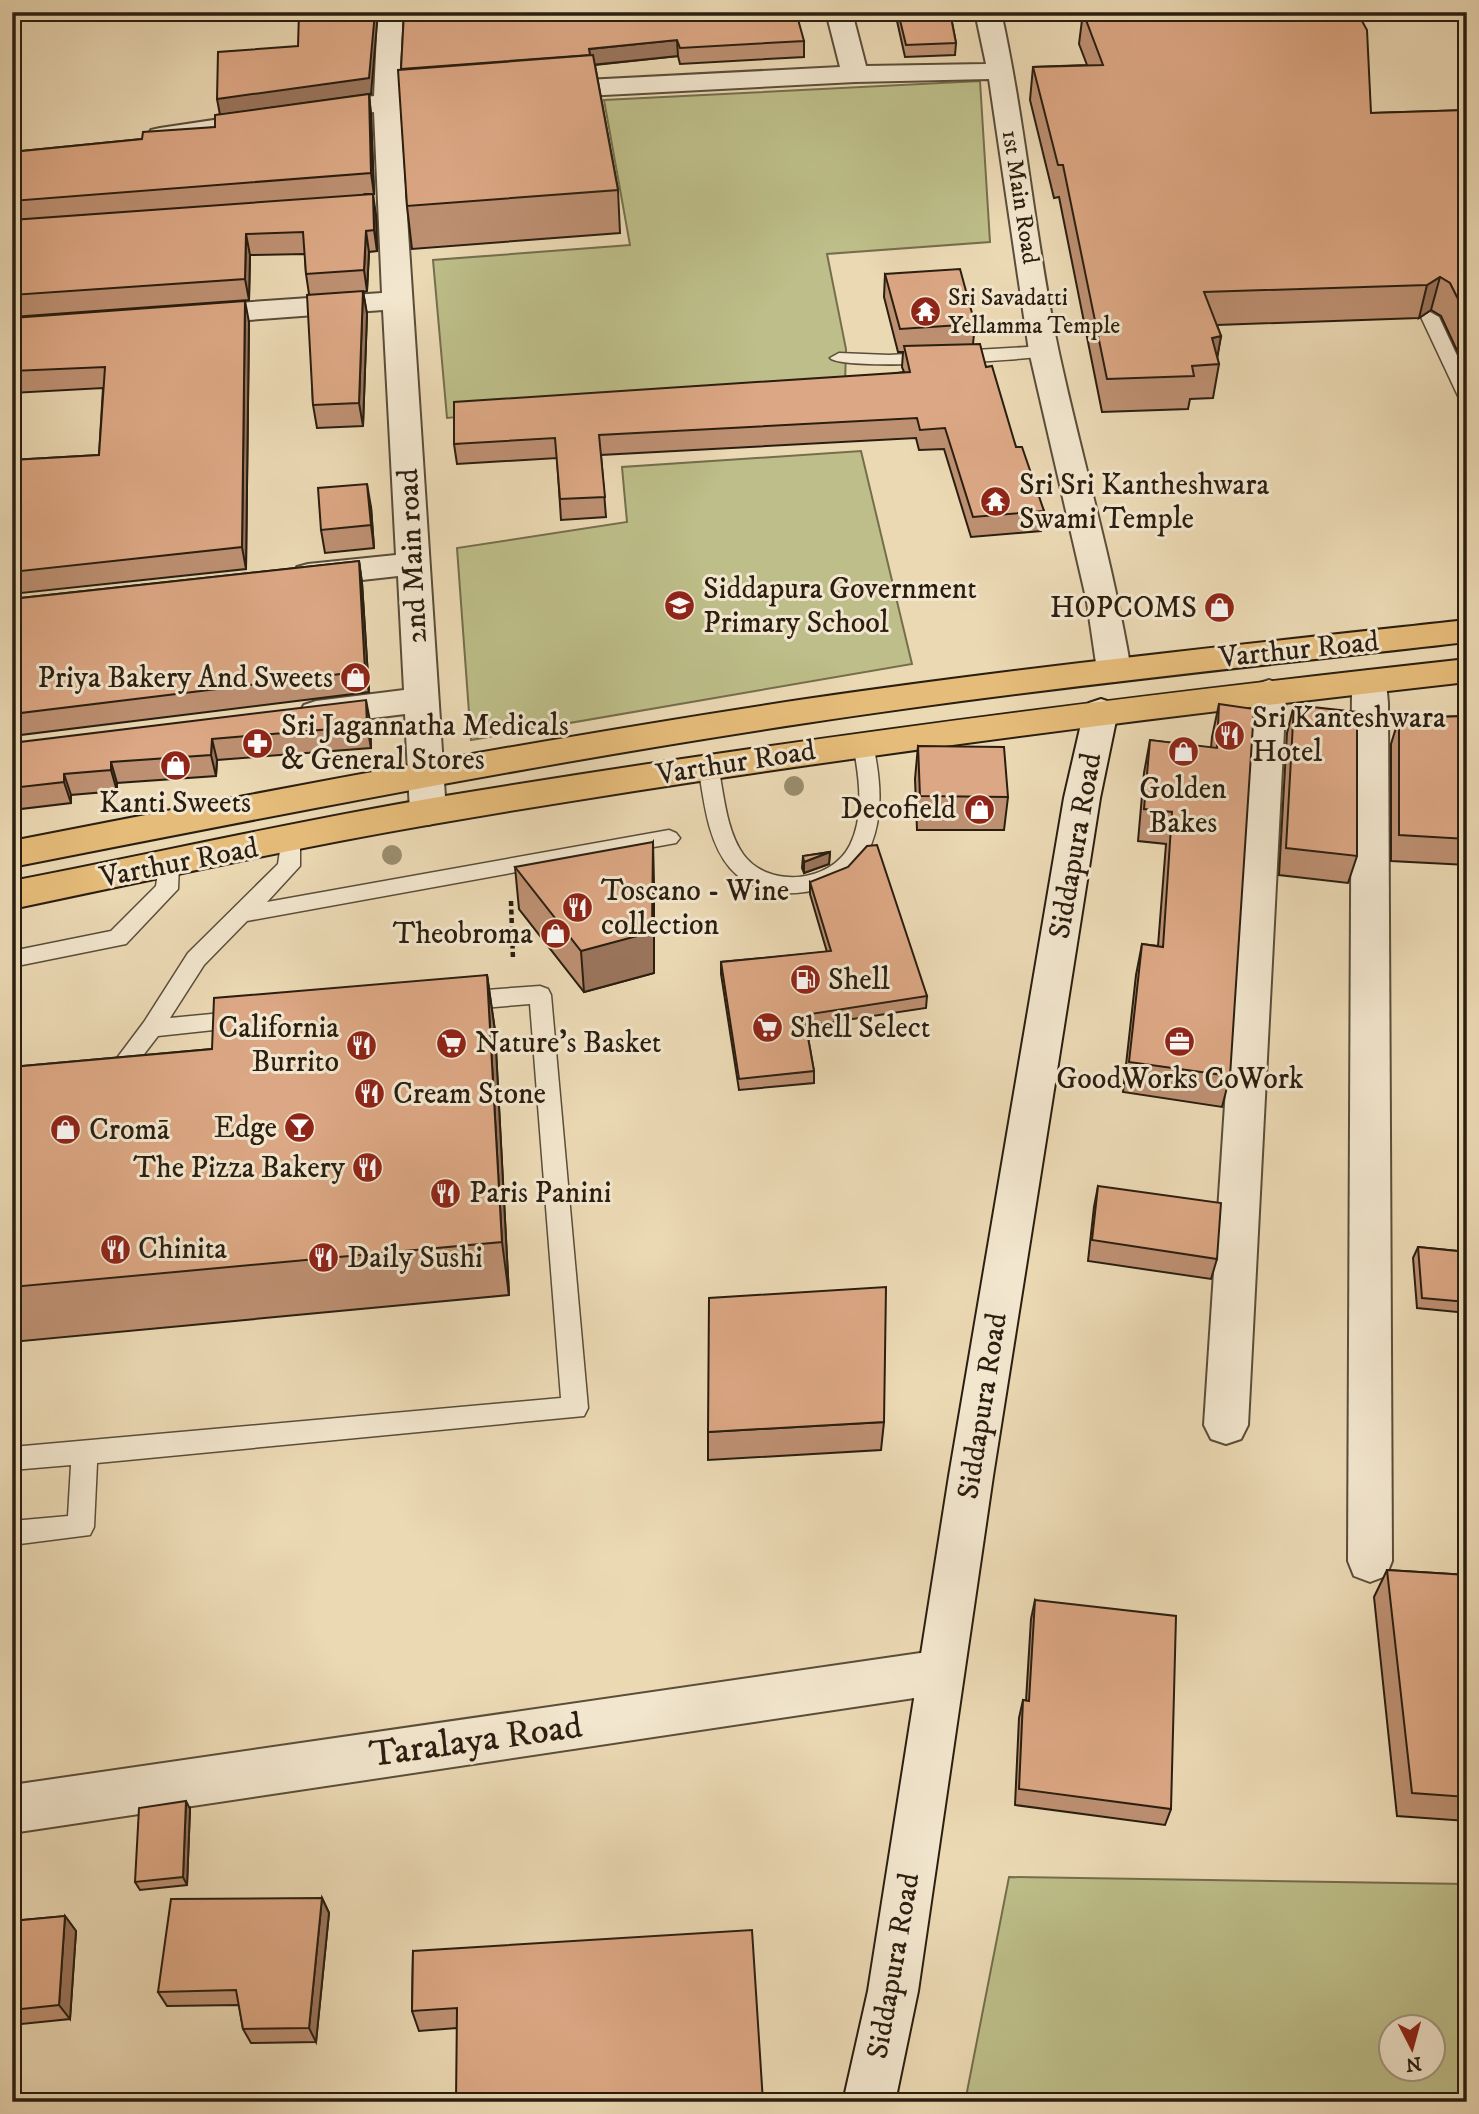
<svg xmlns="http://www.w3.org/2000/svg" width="1479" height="2114" viewBox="0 0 1479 2114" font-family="'IM FELL DW Pica',serif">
  <rect width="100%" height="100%" fill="#ebd9b4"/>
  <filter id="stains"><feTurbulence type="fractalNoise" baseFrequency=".00286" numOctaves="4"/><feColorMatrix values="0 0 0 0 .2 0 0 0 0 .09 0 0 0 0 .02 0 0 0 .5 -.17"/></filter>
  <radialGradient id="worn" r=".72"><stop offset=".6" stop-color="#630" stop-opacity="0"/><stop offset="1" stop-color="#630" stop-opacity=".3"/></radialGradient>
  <g fill="#bdbe89" stroke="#746e4c" stroke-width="2" fill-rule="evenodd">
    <path d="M980 81 990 242 827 254 846 349 845 385 447 418 433 260 630 245 604 100Z"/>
    <path d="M861 451 912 664 471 740 457 548 627 522 622 467Z"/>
    <path d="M1009 1877 1467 1884V2102H965ZM1392 2026H1434V2068H1392Z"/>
  </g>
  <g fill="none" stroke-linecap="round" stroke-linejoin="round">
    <defs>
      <g id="lane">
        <path d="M1430 312 1439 317 1467 377V401L1458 396 1421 317Z"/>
        <path d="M1044 346 1053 351 1050 355C1025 361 841 371 830 358L839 353 889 355Z"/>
        <path d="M863 737 873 744C880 777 884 812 871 845 851 896 767 911 730 868 707 841 704 799 698 766L701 761H715L718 766C724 794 726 830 743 854 768 889 831 883 850 845 865 815 859 776 853 744Z"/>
        <path d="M669 830 676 833 680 838 676 843 247 921 204 965 170 1018 243 1011 251 1014 254 1020 251 1026 158 1036 121 1084 113 1087 105 1084 102 1078 144 1022 188 953 278 864 282 837H296L300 842V866L267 902Z"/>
        <path d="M168 856 176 858 179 864 178 889 126 944 12 967V951L111 931 156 886 160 858Z"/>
        <path d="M540 986 548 989 551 995 588 1408 584 1416 97 1463 94 1527 90 1535 12 1545V1521L68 1516 71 1465 12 1470V1447L561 1398 530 1004 459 1010 451 1007 448 1001 451 995 459 992Z"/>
      </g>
      <g id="street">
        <path d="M378 12H404L400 93 451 89 460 91 464 97 460 103 400 109 446 812 441 821 428 825 415 821 410 812 405 714 316 725 304 721 299 713 304 705 316 701 404 690 398 576 308 586 297 583 292 575 297 567 308 564 396 555 383 310 194 324 184 321 179 315 184 309 194 306 382 293 374 112 160 144 151 142 147 136 151 130 160 128 374 96Z"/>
        <path d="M826 12H852L866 66 986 64 975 12H1001C1026 125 1035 241 1059 353 1082 459 1113 563 1131 670L1126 678 1114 682 1102 678 1097 670 1087 602 1029 351 989 79 855 82 546 98 537 96 533 90 537 84 546 82 840 67Z"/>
        <path d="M1369 670 1381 674 1386 682 1388 703 1392 1561 1386 1576 1370 1582 1354 1576 1348 1561 1352 682 1357 674Z"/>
        <path d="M1269 680 1281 684 1286 692 1248 1425 1241 1439 1226 1444 1211 1439 1204 1425 1252 692 1257 684Z"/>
        <path d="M941 1650 957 1656 964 1672 957 1688 941 1694 12 1833V1785Z"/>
      </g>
      <path id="secondary" d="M1101 699 1113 703 1118 711 1100 798 993 1476 918 1991 895 2102H843L868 1991 949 1476 1064 798 1084 711 1089 703Z"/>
      <g id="primary">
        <path d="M1467 620V642C1246 667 1025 690 806 723 540 763 276 815 12 867V841C276 789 540 739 806 699 1025 667 1246 644 1467 620Z"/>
        <path d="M1467 659V682C1121 721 776 765 433 824 292 848 152 880 12 909V881C152 854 292 822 433 798 776 741 1121 697 1467 659Z"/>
      </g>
    </defs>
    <use href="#lane" stroke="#5a4d39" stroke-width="3"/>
    <use href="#street" stroke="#5a4d39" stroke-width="4"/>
    <use href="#secondary" stroke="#2a1e10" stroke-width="4"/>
    <use href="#primary" stroke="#2a1e10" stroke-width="4"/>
    <path stroke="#2a1e10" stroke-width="4.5" stroke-dasharray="5 3.5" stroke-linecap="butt" d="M511 901 513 960"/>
    <use href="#lane" fill="#f2e6ce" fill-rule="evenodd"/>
    <use href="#street" fill="#f2e6ce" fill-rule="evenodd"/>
    <use href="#secondary" fill="#f2e6ce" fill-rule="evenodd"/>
    <use href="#primary" fill="#e6bc7a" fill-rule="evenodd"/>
  </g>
  <g fill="#998d6e">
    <circle cx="794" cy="786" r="10"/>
    <circle cx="392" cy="855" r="10"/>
  </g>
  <g fill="#bd9072" stroke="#2a1e10" stroke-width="2">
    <path d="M404 12 804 41V57L680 64 678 56 595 65 618 190 620 233 412 249 407 206 401 69Z"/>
    <path d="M895 12H950L956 43 955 55 905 57Z"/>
    <path d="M1083 12 1371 113 1467 110V356L1460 357 1441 316 1431 310 1419 318 1217 325 1221 336 1217 357 1219 364 1213 398 1190 399 1188 409 1102 412 1059 197 1054 198 1030 100 1033 67 1087 65 1079 44Z"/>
    <path d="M369 94 371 115 374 194H365L376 215 377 251 369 252 367 291 363 292 367 314 363 426 317 428 313 405 309 294 306 274 305 254 250 255 249 300 12 317V152L142 139 215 127V115L371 94 305 103Z"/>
    <path d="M885 274 975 324 973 344 986 367 1016 447 1044 511 1041 531 971 537 944 449 919 450 916 438 601 455 606 517 561 520 557 458 457 464 454 444 904 372 902 367 903 352H898L884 297Z"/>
    <path d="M12 318 249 322 246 569 12 594V460L99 455 103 388 12 393Z"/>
    <path d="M371 507 374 548 325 553 321 530Z"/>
    <path d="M359 561 362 583 369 692 12 736V599Z"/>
    <path d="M1219 704 1230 1076 1222 1107 1123 1092 1136 975 1142 944 1158 946 1166 844 1138 841 1144 773 1150 740 1211 748 1212 737Z"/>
    <path d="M1294 705 1357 856 1348 883 1279 875 1287 733Z"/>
    <path d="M1467 716V865L1391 861V744L1399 718Z"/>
    <path d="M370 721 371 748 217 760 216 776 117 783V791L71 795V803L12 810V743Z"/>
    <path d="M918 746 1008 797 1004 830H917L915 779Z"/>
    <path d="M830 852 829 864 804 873 802 868 803 856Z"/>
    <path d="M515 867 654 883V973L584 992 519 909Z"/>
    <path d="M810 882 927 996 926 1008 806 1026 814 1071V1083L739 1090 721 974V962L827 952 810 894Z"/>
    <path d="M487 975 495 1031 509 1295 12 1342V1067L212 1049Z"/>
    <path d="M1098 1186 1217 1259 1211 1279 1088 1261 1094 1207Z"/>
    <path d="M1418 1247 1467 1252V1313L1417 1308 1413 1258Z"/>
    <path d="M884 1422 881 1450 708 1460V1432Z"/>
    <path d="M1387 1570 1467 1575V1821L1397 1816 1374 1597Z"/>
    <path d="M1035 1600 1171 1809 1165 1825 1015 1805 1019 1718 1023 1700 1026 1701 1031 1619Z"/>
    <path d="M190 1809 187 1885 140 1890 135 1882Z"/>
    <path d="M322 1898 329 1913 316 2042 251 2043 243 2029 239 2005 167 2006 158 1992Z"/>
    <path d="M65 1916 76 1931 70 2019 12 2025V1921Z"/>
    <path d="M413 1951 763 2102 457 2028 419 2031 412 2011Z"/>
  </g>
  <g fill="#9a755c" stroke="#2a1e10" stroke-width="2">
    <path d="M375 12H378L371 94 220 115 217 99Z"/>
    <path d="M677 40 678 56 591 65 589 49Z"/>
    <path d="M369 94 371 115 374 194 371 173Z"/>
    <path d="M373 194 376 215 377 251 374 230Z"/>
    <path d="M366 231 369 252 367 291 364 270Z"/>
    <path d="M246 234 250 255 249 300 245 279Z"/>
    <path d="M1440 277 1431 310 1419 318 1427 285Z"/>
    <path d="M363 291 367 314 363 426 359 403Z"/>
    <path d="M245 301 249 322 246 569 242 547Z"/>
    <path d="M1221 336 1216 365 1212 338Z"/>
    <path d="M367 484 371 507 374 548 371 525Z"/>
    <path d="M359 561 362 583 369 692 365 671Z"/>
    <path d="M366 700 370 721 371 748 367 726Z"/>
    <path d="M212 739 217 760 216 776 211 755Z"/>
    <path d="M111 762 117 783V791L111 770Z"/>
    <path d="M64 774 71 795V803L64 782Z"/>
    <path d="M653 842 654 883V973L584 992 581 951Z"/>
    <path d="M830 852 829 864 804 873V862Z"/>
    <path d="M487 975 495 1031 509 1295 502 1242Z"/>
    <path d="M186 1801 190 1809 187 1885 183 1877Z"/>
    <path d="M322 1898 329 1913 316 2042 309 2028Z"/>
    <path d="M65 1916 76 1931 70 2019 59 2005Z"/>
  </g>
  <g fill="#dca784" stroke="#2a1e10" stroke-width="2">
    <path d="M299 12H375L369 78 217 99 218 52 298 46Z"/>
    <path d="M404 12H796L804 41 680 48 677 40 589 49 590 55 401 69Z"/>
    <path d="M898 12H950L956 43 906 45Z"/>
    <path d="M1083 12H1357L1367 30 1371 113 1467 110V317L1450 283 1440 277 1427 285 1204 292 1221 336 1212 338 1219 364 1192 366 1194 376 1107 379 1063 165H1058L1033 67 1103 65Z"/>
    <path d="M593 55 618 190 407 206 398 70Z"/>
    <path d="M369 94 371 173 12 201V152L142 139 143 132 215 127V115Z"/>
    <path d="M373 194 374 230 366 231 364 270 306 274 303 232 246 234 245 279 12 295V220Z"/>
    <path d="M960 269 975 324 900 329 885 274Z"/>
    <path d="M363 291 359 403 313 405 307 295Z"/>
    <path d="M245 301 242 547 12 572V460L99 455 105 367 12 371V318Z"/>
    <path d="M980 344 986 367 992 366 1016 447H1022L1044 511 973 517 945 428 920 430 917 418 599 435 605 497 560 499 555 438 454 444V402L910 372 904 346Z"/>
    <path d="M367 484 371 525 321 530 318 488Z"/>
    <path d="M359 561 365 671 12 714V599Z"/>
    <path d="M366 700 367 726 212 739 211 755 111 762V770L64 774V782L12 788V743Z"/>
    <path d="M1219 704 1254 709 1230 1076 1129 1062 1142 944 1163 947 1172 812 1144 809 1150 740 1217 748Z"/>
    <path d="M1294 705 1357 712V856L1286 848Z"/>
    <path d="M1467 716V839L1399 835V718Z"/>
    <path d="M918 746 1004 747 1008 797 920 796Z"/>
    <path d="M653 842 652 932 581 951 515 867Z"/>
    <path d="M877 845 927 996 804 1015 814 1071 739 1079 721 962 831 951 810 882 848 867 867 846Z"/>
    <path d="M830 852 804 862 803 856Z"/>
    <path d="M487 975 502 1242 12 1287V1067L212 1049 214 998Z"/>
    <path d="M1098 1186 1221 1203 1217 1259 1092 1240Z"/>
    <path d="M1418 1247 1467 1252V1302L1422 1298Z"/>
    <path d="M886 1287 884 1422 708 1432 709 1298Z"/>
    <path d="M1387 1570 1467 1575V1797L1412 1793Z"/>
    <path d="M1035 1600 1176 1616 1171 1809 1019 1789 1023 1700 1029 1701Z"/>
    <path d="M186 1801 183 1877 135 1882 139 1808Z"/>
    <path d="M322 1898 309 2028 243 2029 236 1990 158 1992 171 1899Z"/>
    <path d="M65 1916 59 2005 12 2010V1921Z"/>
    <path d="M752 1930 763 2102H456L457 2008 412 2011 413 1951Z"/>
  </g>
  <defs>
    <symbol id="temple-disc" viewBox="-11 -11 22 22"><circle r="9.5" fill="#8f2418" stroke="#f2e6ce"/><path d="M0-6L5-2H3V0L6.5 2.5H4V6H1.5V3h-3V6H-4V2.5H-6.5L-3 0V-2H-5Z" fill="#fff"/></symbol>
    <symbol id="school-disc" viewBox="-11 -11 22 22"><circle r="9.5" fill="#8f2418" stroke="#f2e6ce"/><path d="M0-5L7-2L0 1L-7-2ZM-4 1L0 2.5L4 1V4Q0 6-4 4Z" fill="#fff"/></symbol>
    <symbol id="shop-disc" viewBox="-11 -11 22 22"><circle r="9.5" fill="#8f2418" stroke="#f2e6ce"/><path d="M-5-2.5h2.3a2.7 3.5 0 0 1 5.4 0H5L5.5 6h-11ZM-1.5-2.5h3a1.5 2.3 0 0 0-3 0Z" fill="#fff"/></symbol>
    <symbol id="restaurant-disc" viewBox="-11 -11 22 22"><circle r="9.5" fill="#8f2418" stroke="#f2e6ce"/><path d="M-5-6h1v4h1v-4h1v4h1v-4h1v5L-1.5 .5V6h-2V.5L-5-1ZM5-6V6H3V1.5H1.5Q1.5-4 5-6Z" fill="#fff"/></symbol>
    <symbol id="pharmacy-disc" viewBox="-11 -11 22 22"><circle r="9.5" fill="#8f2418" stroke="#f2e6ce"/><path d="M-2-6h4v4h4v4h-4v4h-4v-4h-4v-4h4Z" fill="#fff"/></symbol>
    <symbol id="fuel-disc" viewBox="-11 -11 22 22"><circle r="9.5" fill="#8f2418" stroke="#f2e6ce"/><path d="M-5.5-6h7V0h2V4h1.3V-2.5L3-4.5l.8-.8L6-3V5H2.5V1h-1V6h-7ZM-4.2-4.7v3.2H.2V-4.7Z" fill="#fff"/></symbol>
    <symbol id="supermarket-disc" viewBox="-11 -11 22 22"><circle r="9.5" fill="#8f2418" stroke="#f2e6ce"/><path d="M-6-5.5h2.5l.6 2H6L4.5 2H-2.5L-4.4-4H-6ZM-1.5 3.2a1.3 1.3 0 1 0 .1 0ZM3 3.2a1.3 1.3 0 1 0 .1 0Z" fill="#fff"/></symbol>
    <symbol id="office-disc" viewBox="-11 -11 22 22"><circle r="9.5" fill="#8f2418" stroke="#f2e6ce"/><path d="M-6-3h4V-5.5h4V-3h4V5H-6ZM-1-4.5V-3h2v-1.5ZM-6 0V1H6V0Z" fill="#fff"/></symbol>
    <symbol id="bar-disc" viewBox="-11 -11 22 22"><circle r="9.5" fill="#8f2418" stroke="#f2e6ce"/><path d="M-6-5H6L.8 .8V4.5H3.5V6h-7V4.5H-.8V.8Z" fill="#fff"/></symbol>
  </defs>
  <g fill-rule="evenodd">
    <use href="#temple-disc" x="908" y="294" width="35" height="35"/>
    <use href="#temple-disc" x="978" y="484" width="35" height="35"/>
    <use href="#school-disc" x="662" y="588" width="35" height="35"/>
    <use href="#shop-disc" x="1202" y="590" width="35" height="35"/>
    <use href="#shop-disc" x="338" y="660" width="35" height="35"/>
    <use href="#restaurant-disc" x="1212" y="718" width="35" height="35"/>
    <use href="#pharmacy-disc" x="240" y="726" width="35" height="35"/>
    <use href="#shop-disc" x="1166" y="734" width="35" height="35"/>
    <use href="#shop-disc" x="158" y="748" width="35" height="35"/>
    <use href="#shop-disc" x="962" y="792" width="35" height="35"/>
    <use href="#restaurant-disc" x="560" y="890" width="35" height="35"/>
    <use href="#shop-disc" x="538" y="916" width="35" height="35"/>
    <use href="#fuel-disc" x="788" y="962" width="35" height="35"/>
    <use href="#supermarket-disc" x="750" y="1010" width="35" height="35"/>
    <use href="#office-disc" x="1162" y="1024" width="35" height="35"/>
    <use href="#supermarket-disc" x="434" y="1026" width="35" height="35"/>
    <use href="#restaurant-disc" x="344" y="1028" width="35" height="35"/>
    <use href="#restaurant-disc" x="352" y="1076" width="35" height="35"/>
    <use href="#bar-disc" x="282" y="1110" width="35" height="35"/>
    <use href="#shop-disc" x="48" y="1112" width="35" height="35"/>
    <use href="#restaurant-disc" x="350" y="1150" width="35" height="35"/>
    <use href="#restaurant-disc" x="428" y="1176" width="35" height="35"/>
    <use href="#restaurant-disc" x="98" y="1232" width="35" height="35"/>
    <use href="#restaurant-disc" x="306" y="1240" width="35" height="35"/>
  </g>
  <g text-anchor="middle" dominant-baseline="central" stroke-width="6" stroke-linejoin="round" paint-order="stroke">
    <g font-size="24" fill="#2a1e10" stroke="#f2e6ce">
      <text transform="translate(1020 197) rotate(81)">1st Main Road</text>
    </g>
    <g font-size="24" fill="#2a1e10" stroke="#f2e6ce" text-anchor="start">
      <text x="948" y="298">Sri Savadatti<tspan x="948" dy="28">Yellamma Temple</tspan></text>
    </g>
    <g font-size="30" fill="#2a1e10" stroke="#f2e6ce" text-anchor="start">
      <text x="1019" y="485">Sri Sri Kantheshwara<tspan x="1019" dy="34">Swami Temple</tspan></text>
      <text x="703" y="589">Siddapura Government<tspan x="703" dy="34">Primary School</tspan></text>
      <text x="1197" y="608" text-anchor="end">HOPCOMS</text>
      <text x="333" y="678" text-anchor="end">Priya Bakery And Sweets</text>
      <text x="1252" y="718">Sri Kanteshwara<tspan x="1252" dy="34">Hotel</tspan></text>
      <text x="281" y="726">Sri Jagannatha Medicals<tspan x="281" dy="34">&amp; General Stores</tspan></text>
      <text x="1183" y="789" text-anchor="middle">Golden<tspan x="1183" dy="34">Bakes</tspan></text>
      <text x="175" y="803" text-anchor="middle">Kanti Sweets</text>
      <text x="956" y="809" text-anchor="end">Decofield</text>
      <text x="601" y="891">Toscano - Wine<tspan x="601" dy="34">collection</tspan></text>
      <text x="533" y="934" text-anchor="end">Theobroma</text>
      <text x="828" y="980">Shell</text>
      <text x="339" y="1028" text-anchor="end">California<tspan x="339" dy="34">Burrito</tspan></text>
      <text x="790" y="1028">Shell Select</text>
      <text x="475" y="1043">Nature's Basket</text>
      <text x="1180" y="1079" text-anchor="middle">GoodWorks CoWork</text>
      <text x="393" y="1094">Cream Stone</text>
      <text x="277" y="1128" text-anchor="end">Edge</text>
      <text x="89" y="1130">Cromā</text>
      <text x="345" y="1168" text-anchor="end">The Pizza Bakery</text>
      <text x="469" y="1193">Paris Panini</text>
      <text x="138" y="1249">Chinita</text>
      <text x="347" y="1258">Daily Sushi</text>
    </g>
    <g font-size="30" fill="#2a1e10" stroke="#f2e6ce">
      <text transform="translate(413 556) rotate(-93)">2nd Main road</text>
      <text transform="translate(1299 650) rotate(-6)">Varthur Road</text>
      <text transform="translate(736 763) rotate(-9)">Varthur Road</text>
      <text transform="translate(1076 846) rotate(-80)">Siddapura Road</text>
      <text transform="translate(179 863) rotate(-11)">Varthur Road</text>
      <text transform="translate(983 1406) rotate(-81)">Siddapura Road</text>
      <text transform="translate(894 1966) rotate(-80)">Siddapura Road</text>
    </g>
    <g font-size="37" fill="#2a1e10" stroke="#f2e6ce">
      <text transform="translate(476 1741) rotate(-8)">Taralaya Road</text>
    </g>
  </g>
  <rect width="1479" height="2114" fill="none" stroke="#ebd9b4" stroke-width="42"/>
  <rect x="14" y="14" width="1451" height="2086" fill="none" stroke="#2a1e10" stroke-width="3.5"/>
  <rect x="21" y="21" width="1437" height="2072" fill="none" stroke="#2a1e10" stroke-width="2"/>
  <g transform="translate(1412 2048) rotate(174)"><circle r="33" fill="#f2e6ce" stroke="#a29682" stroke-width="2"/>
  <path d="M0-5L12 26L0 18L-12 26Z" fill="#8f2418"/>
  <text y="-10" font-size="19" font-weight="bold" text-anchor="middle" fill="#2a1e10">N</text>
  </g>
  <rect width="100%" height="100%" filter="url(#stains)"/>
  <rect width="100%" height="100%" fill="url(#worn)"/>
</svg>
